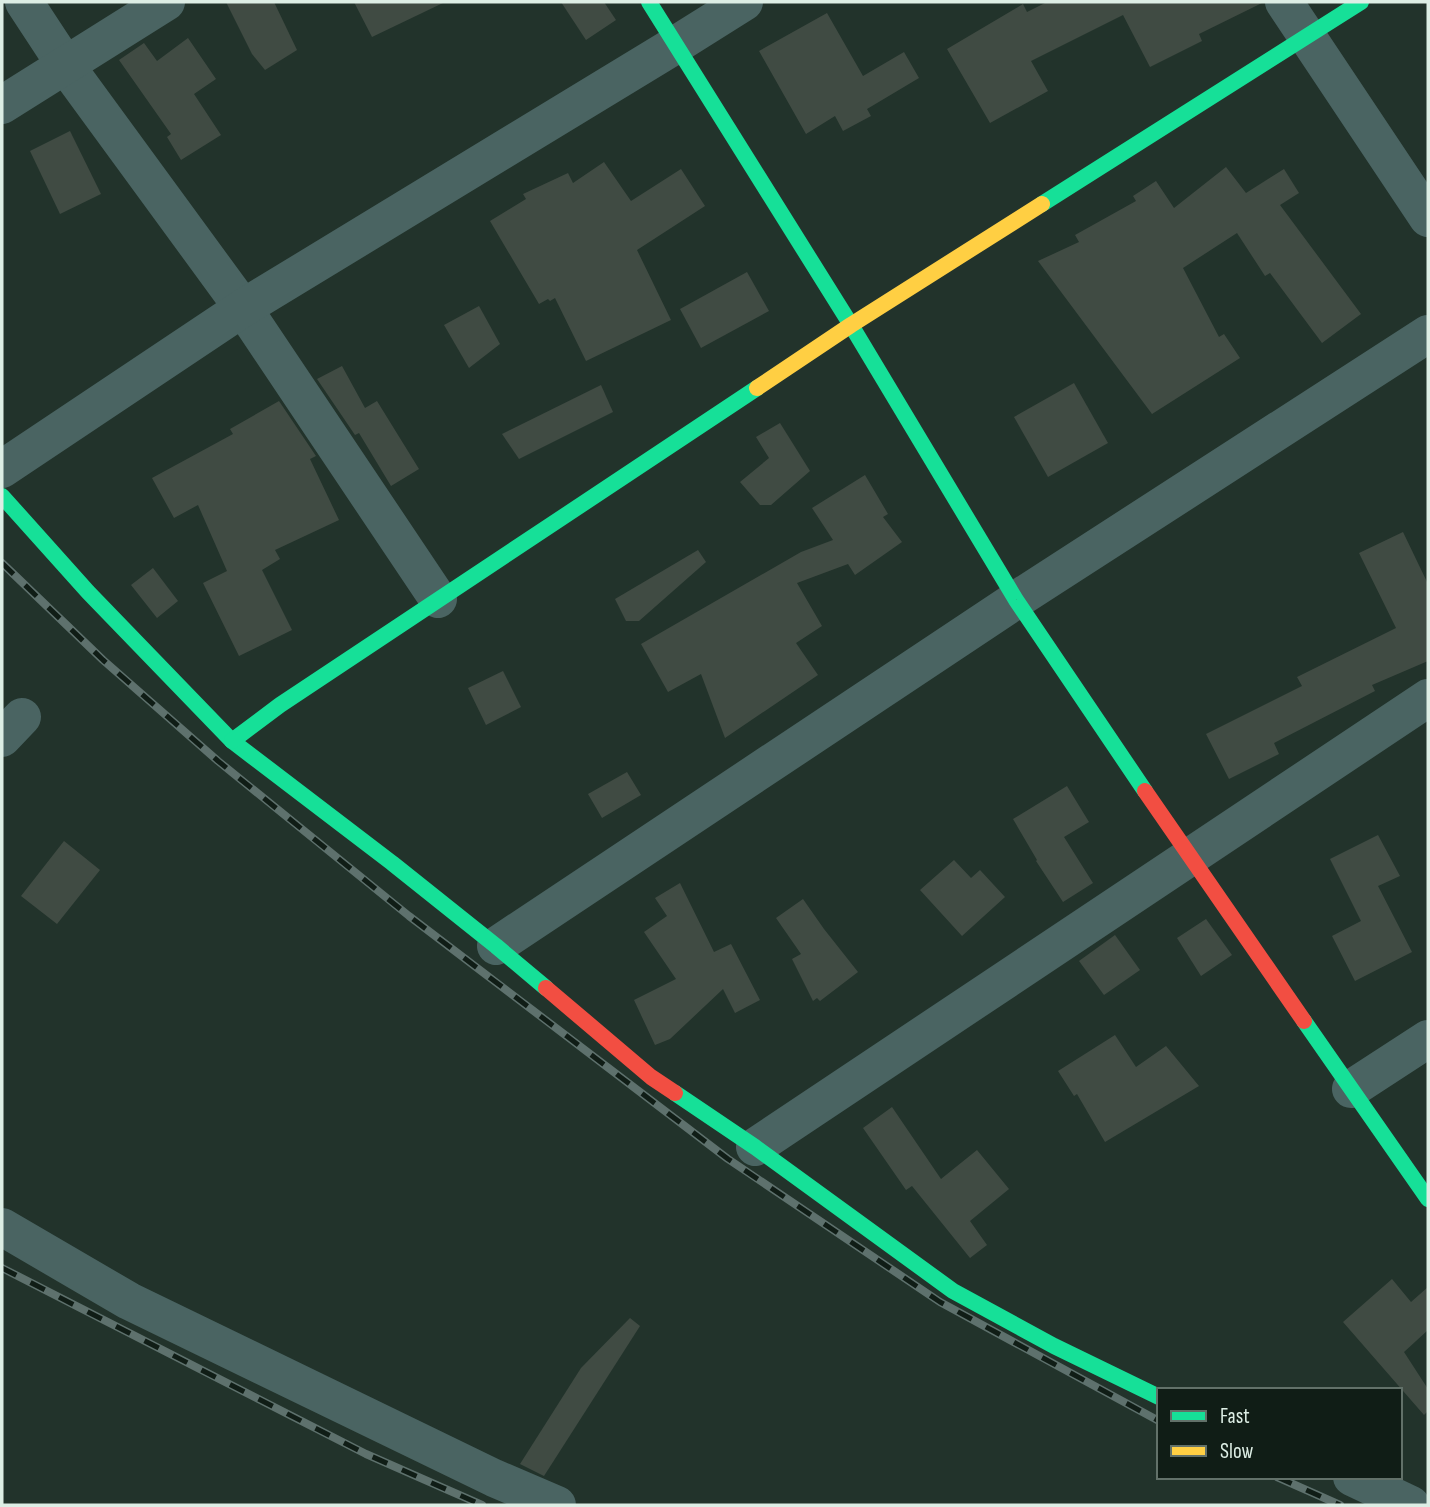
<svg xmlns="http://www.w3.org/2000/svg" width="1430" height="1507" viewBox="0 0 1430 1507" font-family="'Sofia Sans Condensed',sans-serif">
  <rect width="100%" height="100%" fill="#22332b"/>
  <g fill="#404b43">
    <path d="M226 2H274L297 50 265 70 252 54Z"/>
    <path d="M354 2H445L372 37Z"/>
    <path d="M561 2H604L616 20 586 40Z"/>
    <path d="M1047 2H1262V3L1199 34 1202 41 1150 67 1123 15 1031 61 1048 91 990 123 947 49 1023 4 1027 12Z"/>
    <path d="M827 13 863 76 904 52 919 78 867 109 871 116 843 131 835 116 806 134 759 51Z"/>
    <path d="M188 38 216 79 194 94 221 135 181 160 167 137 171 134 119 60 144 43 157 61Z"/>
    <path d="M70 131 101 194 60 214 30 151Z"/>
    <path d="M604 162 631 201 681 169 705 206 637 250 671 320 586 361 555 298 550 301 548 299 539 304 490 221 526 199 523 194 568 173 573 183Z"/>
    <path d="M1226 167 1246 193 1284 169 1299 193 1280 205 1361 314 1322 343 1270 273 1265 276 1237 233 1183 268 1219 337 1224 334 1240 358 1152 414 1038 261 1079 242 1075 235 1136 201 1133 196 1156 181 1174 208Z"/>
    <path d="M747 272 769 311 701 348 680 309Z"/>
    <path d="M479 306 500 344 469 368 444 325Z"/>
    <path d="M342 366 365 408 377 401 419 469 391 486 359 433 355 435 317 379Z"/>
    <path d="M1074 383 1108 443 1048 477 1014 417Z"/>
    <path d="M601 385 613 412 519 459 502 434Z"/>
    <path d="M279 401 316 456 310 459 339 520 275 550 280 559 262 570 292 630 239 656 203 583 227 571 198 505 174 518 152 478 233 434 230 429Z"/>
    <path d="M780 423 810 471 771 505H760L740 482 769 458 756 437Z"/>
    <path d="M865 475 888 514 883 517 902 542 855 575 848 564 797 583 822 626 796 643 818 675 725 738 701 674 668 692 641 644 801 552 833 540 812 508Z"/>
    <path d="M1403 532 1428 584V661L1372 685 1375 691 1274 743 1279 754 1229 779 1206 734 1302 686 1297 677 1396 628 1359 553Z"/>
    <path d="M698 550 706 562 639 621H626L615 599Z"/>
    <path d="M153 568 178 601 157 618 131 585Z"/>
    <path d="M503 671 521 707 486 725 468 688Z"/>
    <path d="M627 772 641 795 602 818 588 794Z"/>
    <path d="M1067 786 1089 822 1064 837 1093 883 1063 902 1036 861 1037 860 1013 819Z"/>
    <path d="M1378 835 1400 876 1378 886 1412 952 1355 981 1332 936 1361 921 1330 859Z"/>
    <path d="M64 841 100 870 57 924 21 896Z"/>
    <path d="M954 860 971 878 980 870 1005 897 962 936 920 890Z"/>
    <path d="M680 883 714 952 731 944 760 1000 735 1013 723 989 670 1039 655 1045 634 1000 676 979 644 932 667 916 655 898Z"/>
    <path d="M803 899 824 929 858 972 820 1001 817 998 813 1001 792 959 801 954 776 918Z"/>
    <path d="M1206 919 1232 955 1201 976 1177 938Z"/>
    <path d="M1115 935 1140 970 1104 995 1079 961Z"/>
    <path d="M1115 1035 1136 1067 1166 1046 1199 1086 1105 1142 1077 1094 1074 1096 1058 1071Z"/>
    <path d="M892 1107 941 1179 977 1150 1009 1189 970 1221 987 1245 970 1258 912 1186 906 1190 863 1128Z"/>
    <path d="M1392 1279 1411 1302 1428 1287V1330L1404 1352 1428 1389V1411L1424 1415 1343 1322Z"/>
    <path d="M630 1318 640 1326 544 1476 520 1464 581 1368Z"/>
  </g>
  <g fill="none" stroke-linecap="round" stroke-linejoin="round">
    <g stroke="#4a6462" stroke-width="38">
      <path d="M24 2 66 66 243 308 438 599"/>
      <path d="M1284 2 1428 218"/>
      <path d="M2 105 166 2"/>
      <path d="M2 469 243 308 677 44 744 2"/>
      <path d="M2 738 22 717"/>
      <path d="M496 946 1016 600 1428 334"/>
      <path d="M1351 1089 1428 1039"/>
      <path d="M755 1147 1428 698"/>
      <path d="M2 1227 129 1301 494 1478 557 1505"/>
      <path d="M1352 1477 1411 1505"/>
    </g>
    <g stroke="#16e098" stroke-width="16">
      <path d="M649 2 851 325 1016 600 1145 791"/>
      <path d="M1042 204 1361 2"/>
      <path d="M2 496 88 592 232 741 392 863 496 946 546 988"/>
      <path d="M232 741 280 705 757 388"/>
      <path d="M1304 1021 1428 1199"/>
      <path d="M675 1093 755 1147 953 1291 1054 1346 1159 1397"/>
    </g>
    <path stroke="#ffcf43" stroke-width="16" d="M757 388 851 325 1042 204"/>
    <g stroke="#f24e42" stroke-width="16">
      <path d="M1145 791 1304 1021"/>
      <path d="M546 988 651 1077 675 1093"/>
    </g>
    <defs>
      <g id="rail">
        <path d="M2 563 103 660 218 761 409 916 728 1159 940 1302 1159 1421"/>
        <path d="M2 1268 366 1454 482 1505"/>
        <path d="M1277 1477 1340 1505"/>
      </g>
    </defs>
    <use href="#rail" stroke="#5e716d" stroke-width="8"/>
    <use href="#rail" stroke="#101d16" stroke-width="5" stroke-dasharray="16" stroke-linecap="butt"/>
  </g>
  <rect width="1430" height="1507" fill="none" stroke="#ddeee5" stroke-width="7"/>
  <rect x="1157" y="1388" width="245" height="91" fill="#101d16" stroke="#627169" stroke-width="2"/>
  <rect x="1171" y="1411" width="35" height="10" fill="#16e098" stroke="#627169" stroke-width="2"/>
  <text x="1220" y="1423" font-size="21" fill="#ddeee5">Fast</text>
  <rect x="1171" y="1446" width="35" height="10" fill="#ffcf43" stroke="#627169" stroke-width="2"/>
  <text x="1220" y="1458" font-size="21" fill="#ddeee5">Slow</text>
</svg>
